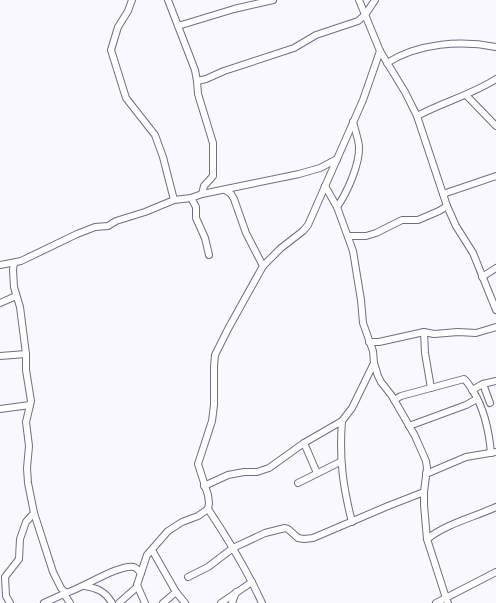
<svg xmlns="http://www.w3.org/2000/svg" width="496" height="603" viewBox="0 0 496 603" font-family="'Fira Sans Condensed',sans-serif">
  <rect width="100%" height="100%" fill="#f8f8fe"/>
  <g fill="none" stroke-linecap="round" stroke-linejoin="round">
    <defs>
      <g id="minor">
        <path d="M132 0 128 11 118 27 111 50 126 98 155 135 163 157 174 200"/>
        <path d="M168 0 195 70 197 81 198 94 213 143V176L204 186 202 194"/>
        <path d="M359 0 380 51 405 92 417 116 447 206 456 226 473 253 496 310"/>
        <path d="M178 26 234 9 273 0"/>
        <path d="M387 63C418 43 461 40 496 47"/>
        <path d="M197 81 206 79 224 71 294 48 316 35 358 21 365 15 375 0"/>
        <path d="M467 96 496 126"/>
        <path d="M417 116C443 102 471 95 496 79"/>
        <path d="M325 186 337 207 353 251 361 300 363 323 373 351 374 363 378 376 381 382 392 396 415 436 426 461 427 468 424 492V505L427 539 446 598 448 603"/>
        <path d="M225 190 231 194 234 199 246 233 263 266"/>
        <path d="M443 194 496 176"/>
        <path d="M191 198 196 207V218L205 238 209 255"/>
        <path d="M337 207C347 193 360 164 359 146 358 138 355 130 353 122"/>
        <path d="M348 236H366L376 233 402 220H418L439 211 447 206"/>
        <path d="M14 263 13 270 14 287 20 307 26 354V370L31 401 26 422 29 446 27 468 28 483 34 513 53 572 61 588 66 593C83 588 119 564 134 567 137 568 139 571 141 573"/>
        <path d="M0 265 21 261 77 234 95 227 108 226 116 221 145 212 174 200 191 198 202 194 299 174 320 168 337 159"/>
        <path d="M482 277 496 268"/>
        <path d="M0 303 16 296"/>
        <path d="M424 332 425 353 431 388"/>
        <path d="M369 342H379L424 332 434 334 458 332 476 333 496 327"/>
        <path d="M0 356 26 354"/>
        <path d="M483 384 490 403"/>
        <path d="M472 390 483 384 496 381"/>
        <path d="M394 400 401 396 464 379C468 382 470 387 473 391 485 410 489 431 491 453"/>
        <path d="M0 409 30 405"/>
        <path d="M342 421C339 458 343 487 352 522"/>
        <path d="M409 426 466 405 477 399"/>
        <path d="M304 443 317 473"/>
        <path d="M426 474 466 457 496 452"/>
        <path d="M298 483 340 462"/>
        <path d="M204 486 228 475 244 472H257L269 468 304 443 342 421 352 408 374 363"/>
        <path d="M208 509C228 539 247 570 262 603"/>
        <path d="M427 539C448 523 472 518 496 507"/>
        <path d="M152 550 176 592 185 603"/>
        <path d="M188 577 208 567 233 548 265 533 285 528 288 529 298 538 304 539 313 538 388 506 424 492"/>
        <path d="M137 585 145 603"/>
        <path d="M84 586C97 588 105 591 112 603"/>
        <path d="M64 594 70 603"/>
        <path d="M10 603 6 596 5 577 19 559 20 539 26 522 34 513"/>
        <path d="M44 603 66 593"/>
        <path d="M119 603 137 587V585L147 555 168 531 182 522 198 516 208 509 209 503 208 495 198 464 212 421 214 405V366L215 355 228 329 263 266 281 248 303 231 308 225 363 100 380 51"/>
        <path d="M163 603 176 592"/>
        <path d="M221 603 252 582"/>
        <path d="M232 603 236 592"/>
        <path d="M436 603 496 572"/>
      </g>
    </defs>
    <use href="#minor" stroke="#6f6d8a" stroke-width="8"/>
    <use href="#minor" stroke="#fff" stroke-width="6"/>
  </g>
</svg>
